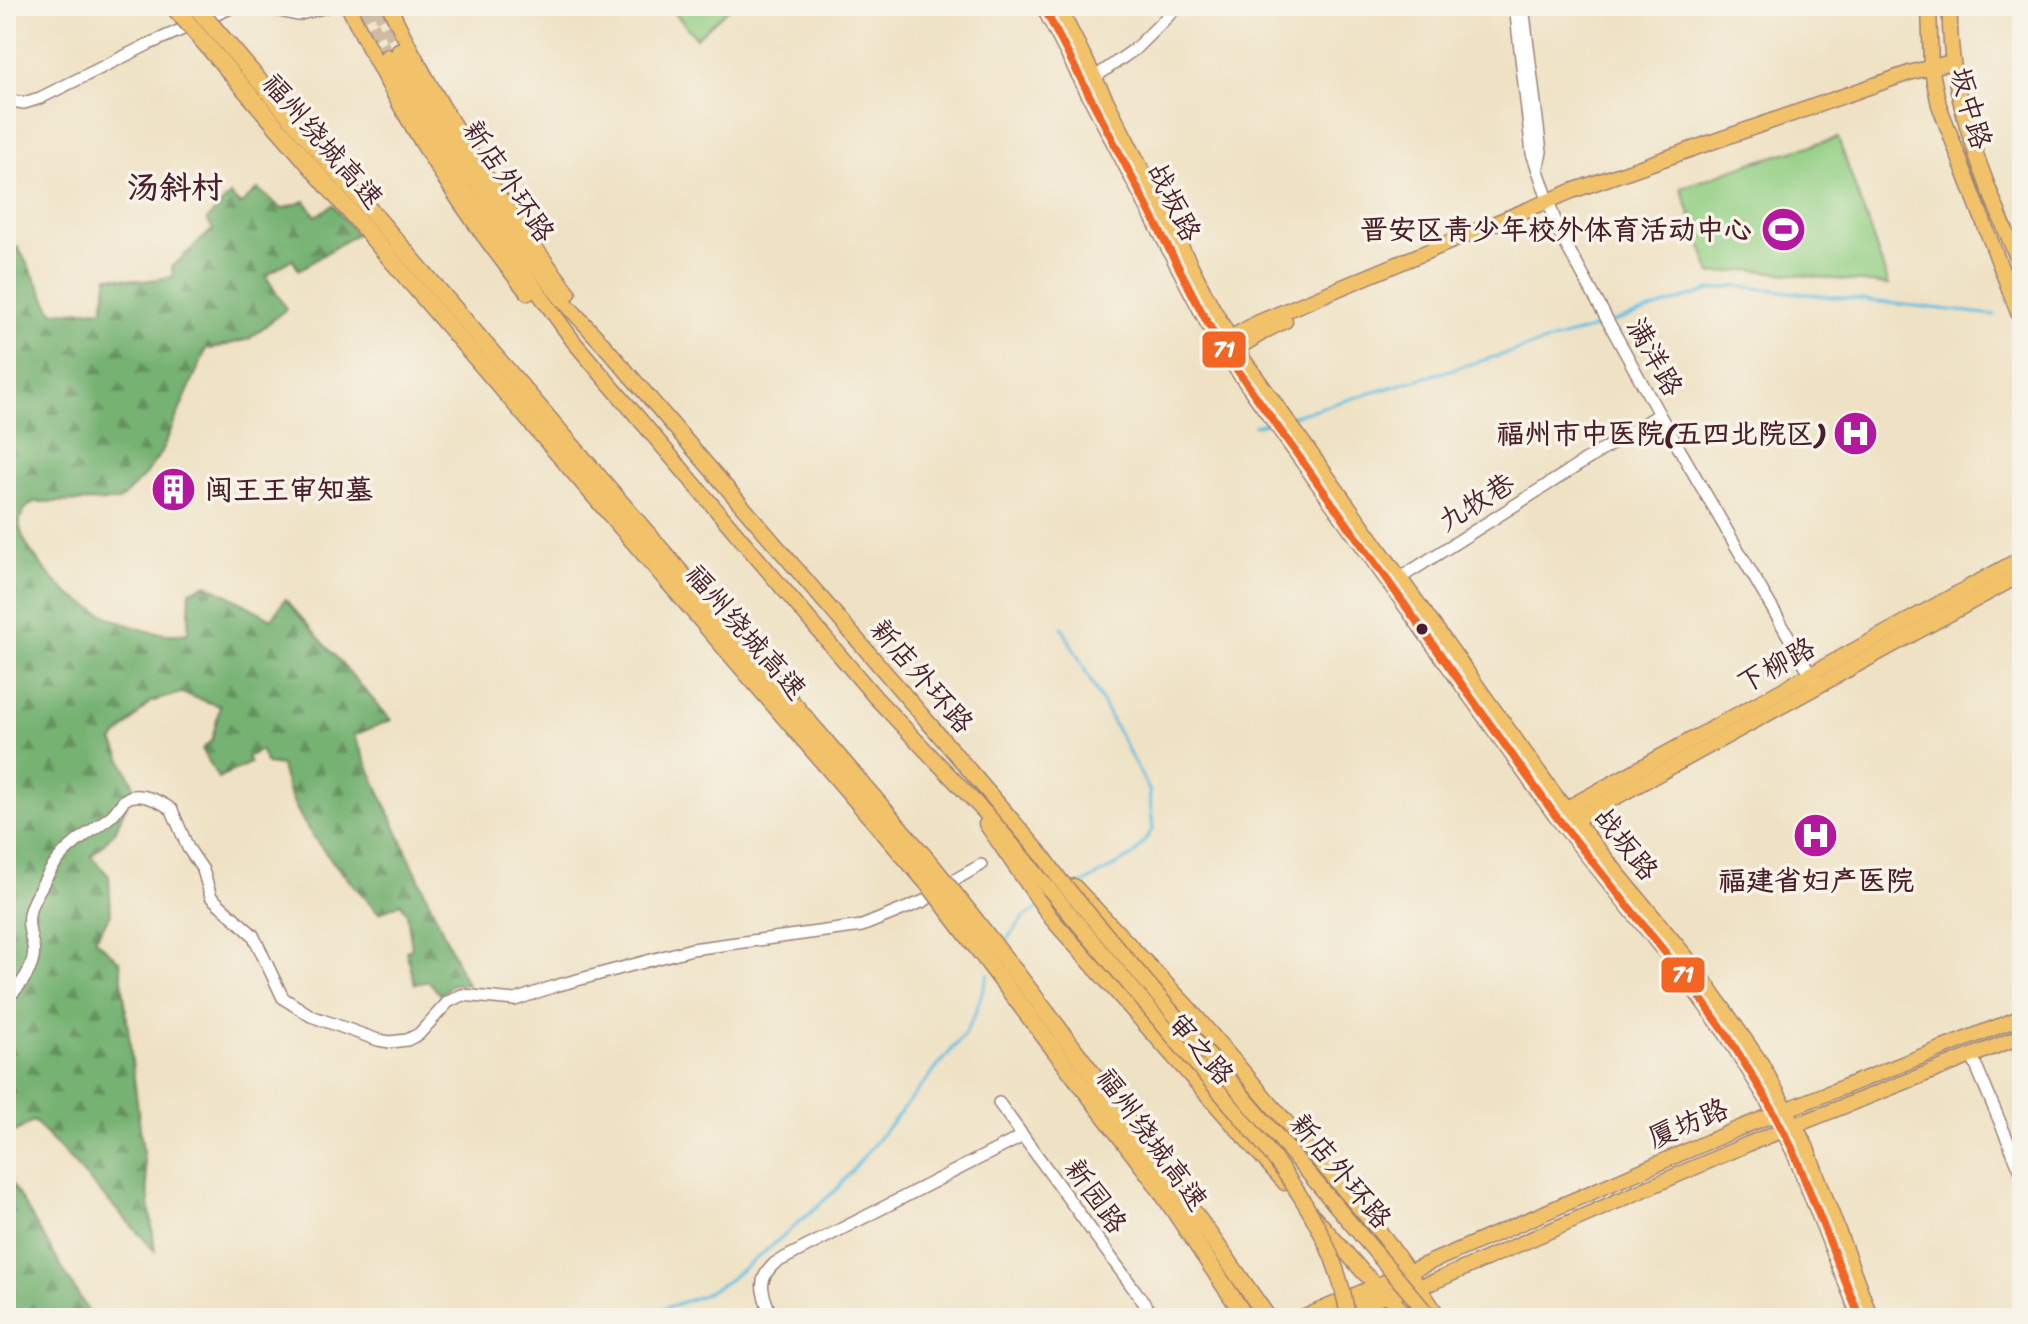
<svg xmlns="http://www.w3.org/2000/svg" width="2028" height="1324" viewBox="0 0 2028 1324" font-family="Sriracha,'LXGW WenKai TC',sans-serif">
  <defs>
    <pattern id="forest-firs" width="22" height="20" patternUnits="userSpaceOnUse" patternTransform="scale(2)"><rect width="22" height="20" fill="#76b272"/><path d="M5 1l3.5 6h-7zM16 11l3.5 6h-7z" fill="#63905e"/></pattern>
  </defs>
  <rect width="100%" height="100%" fill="#f7f3e8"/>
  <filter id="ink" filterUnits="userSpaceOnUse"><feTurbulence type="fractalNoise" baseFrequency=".0125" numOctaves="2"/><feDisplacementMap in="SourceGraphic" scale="16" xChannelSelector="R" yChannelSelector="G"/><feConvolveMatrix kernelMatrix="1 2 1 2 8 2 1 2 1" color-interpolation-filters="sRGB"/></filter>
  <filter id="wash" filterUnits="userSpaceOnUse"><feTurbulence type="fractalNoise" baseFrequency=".006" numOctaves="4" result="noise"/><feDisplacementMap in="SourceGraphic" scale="32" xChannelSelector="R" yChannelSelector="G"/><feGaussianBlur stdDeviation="1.8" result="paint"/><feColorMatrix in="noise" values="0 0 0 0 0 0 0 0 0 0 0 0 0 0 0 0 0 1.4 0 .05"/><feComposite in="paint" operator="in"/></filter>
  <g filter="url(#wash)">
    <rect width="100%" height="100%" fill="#efe2c4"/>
    <g fill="#93cf84" stroke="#6e7758" stroke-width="2">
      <path d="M669 6H732L696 38Z"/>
      <path d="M1838 138 1889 285 1753 270 1711 274 1681 188 1754 162Z"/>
    </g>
    <g fill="url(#forest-firs)" stroke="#60684e" stroke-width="2">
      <path d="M258 189 282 209 305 201 316 216 333 205 356 234 299 270 292 259 266 276 286 309 249 339 210 349 208 345 161 453 144 476 119 501 34 502C25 508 18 515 20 527 23 548 59 589 77 599 108 618 151 640 188 633L190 591 207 584 272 619 285 599 391 720 354 735 467 985 452 984 440 995 429 981 415 984 406 951 412 948 407 914 401 903 379 913C338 867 295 829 281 766L267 764 260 750 247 757 250 763 218 778 202 749 212 740 220 706 181 693 150 702 113 741 134 786 115 832 91 856 109 876 111 914 95 939 120 962 155 1251 34 1121 6 1137V256L18 247 53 312 103 309 108 276 143 281 173 277 172 267 213 229 207 220 230 195 240 205Z"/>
      <path d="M6 1174 92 1318H6Z"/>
    </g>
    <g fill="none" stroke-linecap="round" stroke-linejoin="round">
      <g stroke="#64bee2" stroke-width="3">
        <path d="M1611 323 1710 290 1737 286 1995 315"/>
        <path d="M1289 417 1604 325"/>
        <path d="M1254 426 1270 422"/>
        <path d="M1062 627 1149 790 1153 829 1134 855 1079 886"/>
        <path d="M1002 946 1023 918 1038 909"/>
        <path d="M635 1318 701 1296 727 1281 767 1250 836 1190 964 1035 975 1014 988 974"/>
      </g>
    </g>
  </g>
  <g filter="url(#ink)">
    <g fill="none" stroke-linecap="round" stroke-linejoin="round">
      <g stroke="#cebba5" stroke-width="14" stroke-dasharray="14 7" stroke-linecap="butt">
        <path d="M363 6 387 56"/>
        <path d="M377 6 399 50"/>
      </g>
      <defs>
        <g id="minor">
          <path d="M259 6 297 15 330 6"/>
          <path d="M1515 6 1532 153 1559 232 1659 414 1814 680"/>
          <path d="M1523 6 1541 152 1538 166"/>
          <path d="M1091 80 1135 49 1178 6"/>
          <path d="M6 100 24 103 40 98 149 44 235 6"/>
          <path d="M1400 578 1659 414"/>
          <path d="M6 999C20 987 37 966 33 946 31 936 27 926 29 915 30 905 36 896 41 887 60 849 77 842 110 817 117 812 120 803 126 799 139 790 162 802 172 810L188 848 203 870 211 897 253 935 283 998 311 1016 378 1040 390 1042 407 1040 419 1034 448 1002 462 995 515 1000 555 986 692 949 862 926 924 901 951 882 981 865"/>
          <path d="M1972 1056 2022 1174"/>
          <path d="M999 1103 1155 1318"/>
          <path d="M772 1318C764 1295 754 1282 775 1263L1023 1136"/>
        </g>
        <g id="major">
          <path d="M348 6C397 107 456 206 528 293"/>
          <path d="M389 6C438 108 500 203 569 293"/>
          <path d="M1043 6 1208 324 1232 363 1555 815 1688 981 1727 1035 1766 1098 1793 1150 1860 1318"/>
          <path d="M1058 6 1211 305 1236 349 1565 809 1696 969 1761 1063 1806 1146 1871 1318"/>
          <path d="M1929 6 1931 67 1939 105 2022 323"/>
          <path d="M1950 6C1947 101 1987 184 2022 270"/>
          <path d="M399 50 462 162 521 246 560 297 610 352 1043 856 1061 881"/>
          <path d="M387 56 464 189 574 342 875 697 990 818 1049 889"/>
          <path d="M1221 343 1259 322 1572 191 1909 73 1952 62"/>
          <path d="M1230 353 1265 331 1285 321"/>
          <path d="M1560 812 2022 558"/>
          <path d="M986 824 1051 918 1285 1183"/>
          <path d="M1567 824 2022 574"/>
          <path d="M1074 886 1188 1007 1385 1238 1440 1318"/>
          <path d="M1314 1216 1363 1272 1410 1318"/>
          <path d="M1302 1318 1742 1127 2022 1017"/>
          <path d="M1325 1318 1359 1304 1433 1282 1748 1144 2022 1036"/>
        </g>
      </defs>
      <use href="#minor" stroke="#9c8078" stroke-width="14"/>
      <use href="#major" stroke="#9c8078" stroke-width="17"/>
      <use href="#minor" stroke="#fff" stroke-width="11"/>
      <use href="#major" stroke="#f2c26a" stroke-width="14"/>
      <defs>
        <g id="major-bridge">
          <path d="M1061 881 1431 1318"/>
          <path d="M1049 889C1096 945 1143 1001 1190 1057 1254 1134 1334 1214 1348 1318"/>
        </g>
        <g id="highway-bridge">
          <path d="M173 6 930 886 1155 1182 1246 1318"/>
          <path d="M195 6 933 867C1050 1013 1161 1164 1268 1318"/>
        </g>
      </defs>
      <use href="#major-bridge" stroke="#9c8078" stroke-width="17" stroke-linecap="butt"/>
      <use href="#highway-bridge" stroke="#9c8078" stroke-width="19" stroke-linecap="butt"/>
      <use href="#major-bridge" stroke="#f2c26a" stroke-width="14"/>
      <use href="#highway-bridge" stroke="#f2c26a" stroke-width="16"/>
      <defs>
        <path id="bus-1" d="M1043 6 1208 324 1232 363 1555 815 1688 981 1727 1035 1766 1098 1793 1150 1860 1318"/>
      </defs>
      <use href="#bus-1" stroke="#f7f3e8" stroke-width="14"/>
      <use href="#bus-1" stroke="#f26522" stroke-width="8"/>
    </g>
  </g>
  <defs>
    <symbol id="stadium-disc" viewBox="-11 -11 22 22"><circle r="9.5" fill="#b5179e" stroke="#f7f3e8"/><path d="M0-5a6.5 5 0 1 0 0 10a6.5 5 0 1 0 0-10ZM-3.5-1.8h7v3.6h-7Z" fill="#fff"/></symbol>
    <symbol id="hospital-disc" viewBox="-11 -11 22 22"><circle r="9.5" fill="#b5179e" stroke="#f7f3e8"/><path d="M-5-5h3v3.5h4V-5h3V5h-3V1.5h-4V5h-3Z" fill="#fff"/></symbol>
    <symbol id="building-disc" viewBox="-11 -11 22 22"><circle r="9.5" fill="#b5179e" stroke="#f7f3e8"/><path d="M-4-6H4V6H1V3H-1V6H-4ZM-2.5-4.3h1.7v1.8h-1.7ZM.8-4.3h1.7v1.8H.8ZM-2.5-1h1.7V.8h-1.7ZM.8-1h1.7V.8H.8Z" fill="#fff"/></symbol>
  </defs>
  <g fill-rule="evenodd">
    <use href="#stadium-disc" x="1758" y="204" width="51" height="51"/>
    <use href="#hospital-disc" x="1830" y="408" width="51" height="51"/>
    <use href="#building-disc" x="148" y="464" width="51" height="51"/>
    <use href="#hospital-disc" x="1790" y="810" width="51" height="51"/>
  </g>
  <circle fill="#4a1f2b" stroke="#f7f3e8" stroke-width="3" cx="1422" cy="629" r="7"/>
  <g text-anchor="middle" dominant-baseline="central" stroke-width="7" stroke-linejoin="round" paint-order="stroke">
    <g font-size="28" fill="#4a1f2b" stroke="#f7f3e8">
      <text transform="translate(1971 108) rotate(74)">坂中路</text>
      <text transform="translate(323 141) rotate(49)">福州绕城高速</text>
      <text transform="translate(509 181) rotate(56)">新店外环路</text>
      <text transform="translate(1174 202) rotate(63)">战坂路</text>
      <text transform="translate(1655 357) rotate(61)">满洋路</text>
      <text transform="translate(1476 502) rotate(-32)">九牧巷</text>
      <text transform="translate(746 632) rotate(49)">福州绕城高速</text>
      <text transform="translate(1776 665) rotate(-29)">下柳路</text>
      <text transform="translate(922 676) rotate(49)">新店外环路</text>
      <text transform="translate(1626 844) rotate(51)">战坂路</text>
      <text transform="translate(1201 1049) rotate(49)">审之路</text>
      <text transform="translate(1688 1123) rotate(-23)">厦坊路</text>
      <text transform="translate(1152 1139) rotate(54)">福州绕城高速</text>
      <text transform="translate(1341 1171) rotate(50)">新店外环路</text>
      <text transform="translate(1096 1196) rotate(54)">新园路</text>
    </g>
    <g font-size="28" font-weight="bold" fill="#4a1f2b" stroke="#f7f3e8" text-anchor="end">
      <text x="1752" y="229">晋安区青少年校外体育活动中心</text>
      <text x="1824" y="433">福州市中医院(五四北院区)</text>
      <text x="205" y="489" text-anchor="start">闽王王审知墓</text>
      <text x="1816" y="880" text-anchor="middle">福建省妇产医院</text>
    </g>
    <g font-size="32" font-weight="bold" fill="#4a1f2b" stroke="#f7f3e8">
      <text x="175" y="187">汤斜村</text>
    </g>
  </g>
  <g stroke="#f7f3e8" stroke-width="3">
    <rect x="1201" y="330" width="46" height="39" rx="8" fill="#f26522"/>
    <rect x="1660" y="956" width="46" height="38" rx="8" fill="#f26522"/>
  </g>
  <g font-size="22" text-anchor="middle" font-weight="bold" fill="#fff">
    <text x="1224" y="357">71</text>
    <text x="1683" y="982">71</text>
  </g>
  <rect width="2028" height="1324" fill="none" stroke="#f7f3e8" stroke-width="32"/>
</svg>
